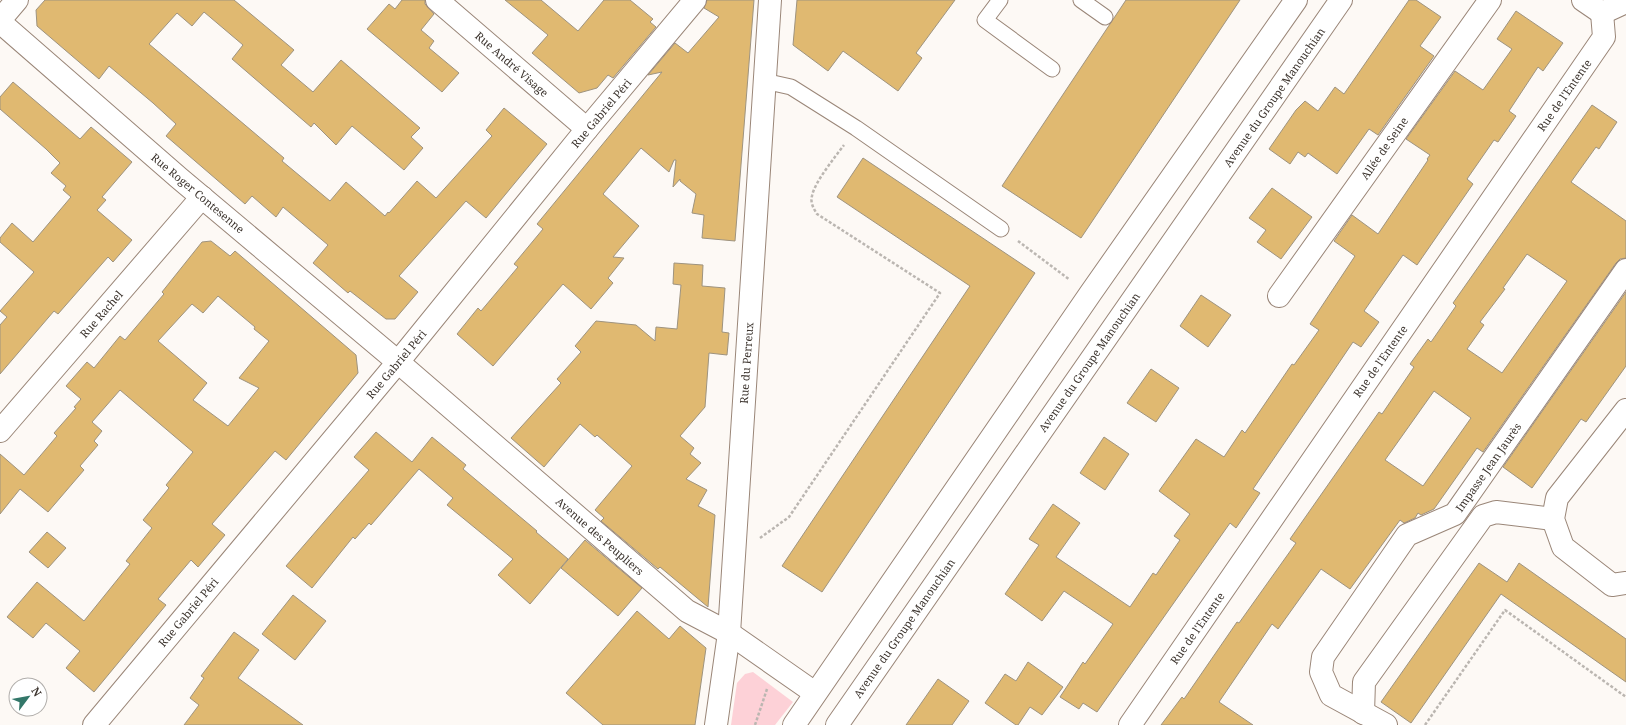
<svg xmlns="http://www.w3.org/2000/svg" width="1626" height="725" viewBox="0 0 1626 725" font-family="'Noto Serif',serif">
  <rect width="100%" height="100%" fill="#fdf9f5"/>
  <path fill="#fdd1d7" d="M753 672 793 702 775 725H731L737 683 745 674Z"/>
  <g fill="#e0b971" stroke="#9e937f" fill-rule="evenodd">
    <path d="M45 0H234L294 50 281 65 313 92 341 60 420 128 411 137 423 148 404 170 352 126 336 145 314 123 311 127 232 59 243 45 204 12 192 26 177 13 149 44 284 158 282 161 330 201 346 182 385 216 388 212 389 213 417 181 436 198 492 136 486 130 504 108 547 144 486 218 466 201 399 276 418 292 395 319H386L350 291 348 293 313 263 328 245 283 207 276 217 252 196 245 204 166 136 176 124 153 103 109 66 99 79 37 26 36 10Z"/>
    <path d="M402 0H425V4L434 14 421 30 434 41 429 48 459 73 442 92 367 29 389 4 395 9Z"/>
    <path d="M505 0H541L578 31 604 0H630L653 19 650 22 656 27 613 78 608 75 597 88 579 93 532 53 548 35Z"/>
    <path d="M707 0H754L735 241 702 238 704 215 692 213 696 194 680 181V179L673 187 676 160H674L669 172 641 148 603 194 639 226 613 257 624 258 608 278 613 283 591 309 563 284 493 366 457 334 478 308 481 311 518 267 514 264 543 229 537 224 662 72 648 75 675 43 688 53 719 17 704 8Z"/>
    <path d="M797 0H955L916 53 922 58 898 91 843 51 828 71 793 45Z"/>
    <path d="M1126 0H1240L1081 238 1002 186Z"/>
    <path d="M1409 0H1416L1441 17 1420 46 1434 56 1378 135 1369 129 1337 174 1308 153 1305 157 1298 152 1290 164 1269 149 1296 110 1305 101 1318 111 1335 87 1344 94Z"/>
    <path d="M1516 11 1563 43 1543 71 1538 67 1509 111 1516 116 1498 142 1494 140 1467 179 1473 184 1417 265 1403 255 1364 311 1379 322 1361 347 1353 342 1324 385 1253 489 1260 493 1236 528 1230 523 1097 712 1083 703 1079 709 1060 697 1083 662 1085 664 1113 624 1064 591 1042 621 1005 594 1039 545 1029 539 1053 504 1080 523 1056 557 1130 607 1153 573 1156 575 1180 540 1174 536 1190 514 1159 491 1196 439 1224 457 1242 430 1245 433 1292 364 1294 365 1319 330 1310 324 1355 256 1334 241 1352 215 1378 234 1428 160 1427 159 1430 155 1406 139 1455 71 1483 90 1512 49 1497 39Z"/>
    <path d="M13 82 80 139 91 127 132 162 102 197 106 200 97 210 132 240 113 262 108 257 58 314 54 311 0 374V325L7 317 0 311 34 272 0 242V238L12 223 33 242 71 197 63 190 66 186 51 173 60 163 46 149 0 109V97Z"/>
    <path d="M1592 105 1617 122 1599 149 1596 147 1571 182 1626 221V258L1620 259 1616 263 1483 452 1477 448 1434 509 1421 515 1418 513 1415 518 1404 523 1400 520 1350 589 1321 569 1278 629 1272 624 1219 702 1253 725H1161L1182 697 1184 699 1237 622 1239 623 1296 543 1290 539 1379 412 1382 414 1414 367 1410 364 1428 339 1431 342 1456 306 1453 303ZM1527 254 1567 281 1502 373 1467 349 1484 325 1480 322 1505 289 1503 288ZM1434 391 1471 418 1423 486 1385 460Z"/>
    <path d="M863 158 1035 273 822 592 782 566 970 286 837 197Z"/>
    <path d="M1272 188 1312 217 1281 259 1257 242 1266 230 1249 218Z"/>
    <path d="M211 241 230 256 235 251 356 355 358 373 286 460 275 451 212 524 225 535 198 567 191 560 158 599 166 605 94 692 66 668 80 651 46 623 33 638 7 617 37 582 84 621 130 564 126 561 152 528 143 520 169 488 166 485 193 452 120 390 92 422 102 431 94 441 98 445 80 466 84 470 48 512 20 489 0 514V454L24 475 57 436 54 433 76 408 74 407 81 399 66 386 87 362 94 368 120 336 125 340 164 294 162 292 202 242ZM218 296 255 327 254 329 269 341 239 378 259 388 228 426 193 400 207 383 158 341 192 304 203 313Z"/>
    <path d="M674 263 703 265 702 286 725 288 722 332 729 333 727 355 709 353 705 407 680 436 694 448 690 454 701 463 686 479 707 490 698 506 715 515 708 607 660 567 658 569 601 521 604 518 595 510 632 466 597 435 595 437 580 424 544 467 511 438 561 383 557 379 581 352 575 346 596 321 636 325 655 341 656 327 677 329 681 285 673 284Z"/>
    <path d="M1626 292V366L1586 422 1581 419 1532 488 1503 467Z"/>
    <path d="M1201 295 1231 315 1208 347 1180 326Z"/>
    <path d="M1151 369 1179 388 1156 422 1127 403Z"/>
    <path d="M376 432 412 462 432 437 466 465 463 469 537 531 536 532 568 559 530 604 498 575 513 559 447 505 453 498 419 469 371 525 369 523 355 539 353 537 312 588 286 566 369 470 354 457Z"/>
    <path d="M1104 437 1129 454 1105 490 1080 473Z"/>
    <path d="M47 532 66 548 48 568 29 552Z"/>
    <path d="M585 540 642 588 618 616 561 568Z"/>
    <path d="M1479 563 1507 582 1519 563 1626 639V682L1501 594 1411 723 1381 702Z"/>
    <path d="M293 595 326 621 295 660 262 634Z"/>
    <path d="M637 611 669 639 680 626 706 648 695 725H603L566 693Z"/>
    <path d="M234 632 259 650 238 678 303 725H184L199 705 190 698 204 678 201 676Z"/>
    <path d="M1028 662 1063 687 1042 715 1030 707 1018 725H1016L985 703 1005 674 1016 681Z"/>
    <path d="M938 679 969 701 952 725H906Z"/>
  </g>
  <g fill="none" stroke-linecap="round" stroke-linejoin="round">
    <defs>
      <g id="lane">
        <path d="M1000 0 985 20 1052 69"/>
        <path d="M1081 0 1105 17"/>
        <path d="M764 81 791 87 856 128 1001 229"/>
      </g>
      <g id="street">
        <path d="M437 0 587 129"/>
        <path d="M1583 0 1602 13"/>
        <path d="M1602 13 1626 2"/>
        <path d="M0 20 17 0"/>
        <path d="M0 22 179 178 398 362 687 611 729 633 815 693"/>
        <path d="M1279 296 1490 0"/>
        <path d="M1626 410 1557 498 1553 519 1563 547 1612 585 1626 583"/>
        <path d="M0 431 202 197"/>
        <path d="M1363 713 1364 682 1483 516 1496 512 1553 519"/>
        <path d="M94 725 398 362 587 129 695 0"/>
        <path d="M716 725 729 633 770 0"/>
        <path d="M1130 725 1604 37 1602 13"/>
        <path d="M1386 725 1331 695 1321 672 1323 657 1407 535 1455 514 1626 270"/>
      </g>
      <g id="secondary">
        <path d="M794 725 1090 294 1296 0"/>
        <path d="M837 725 1341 0"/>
      </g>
    </defs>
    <use href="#lane" stroke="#9a8678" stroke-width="17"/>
    <use href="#street" stroke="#9a8678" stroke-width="24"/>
    <use href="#secondary" stroke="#9a8678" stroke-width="24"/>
    <g stroke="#bbb6b1" stroke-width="2.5" stroke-dasharray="3 2" stroke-linecap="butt">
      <path d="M1018 241 1070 280"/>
      <path d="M760 538 789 517 940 293 817 214C814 209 810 203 812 196 814 183 835 157 844 145"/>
      <path d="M755 725 767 689"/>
      <path d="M1425 725 1505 610 1626 697"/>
    </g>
    <use href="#lane" stroke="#fff" stroke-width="15"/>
    <use href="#street" stroke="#fff" stroke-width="22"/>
    <use href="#secondary" stroke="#fff" stroke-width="22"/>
  </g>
  <g text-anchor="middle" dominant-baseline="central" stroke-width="3.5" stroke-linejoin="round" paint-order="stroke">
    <g font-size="11" fill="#3c342e" stroke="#fff">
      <text transform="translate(512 64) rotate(41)">Rue André Visage</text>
      <text transform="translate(1564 95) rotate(-55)">Rue de l'Entente</text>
      <text transform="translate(1274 97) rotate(-55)">Avenue du Groupe Manouchian</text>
      <text transform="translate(601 113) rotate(-50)">Rue Gabriel Péri</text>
      <text transform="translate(1384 148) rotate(-55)">Allée de Seine</text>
      <text transform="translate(198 193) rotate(40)">Rue Roger Contesenne</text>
      <text transform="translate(101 314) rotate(-49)">Rue Rachel</text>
      <text transform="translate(1380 361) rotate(-55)">Rue de l'Entente</text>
      <text transform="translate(1089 362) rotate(-55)">Avenue du Groupe Manouchian</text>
      <text transform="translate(746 363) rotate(-86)">Rue du Perreux</text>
      <text transform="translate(396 364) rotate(-50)">Rue Gabriel Péri</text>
      <text transform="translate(1488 467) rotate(-55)">Impasse Jean Jaurès</text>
      <text transform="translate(600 536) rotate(41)">Avenue des Peupliers</text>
      <text transform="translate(188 612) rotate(-50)">Rue Gabriel Péri</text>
      <text transform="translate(904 628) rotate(-55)">Avenue du Groupe Manouchian</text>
      <text transform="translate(1197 628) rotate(-55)">Rue de l'Entente</text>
    </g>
  </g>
  <g transform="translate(28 697) rotate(58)"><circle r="19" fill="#ffffff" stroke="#b1aeab"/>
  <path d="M0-3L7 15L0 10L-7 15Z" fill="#337769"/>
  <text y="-6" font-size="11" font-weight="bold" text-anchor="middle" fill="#3c342e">N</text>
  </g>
</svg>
